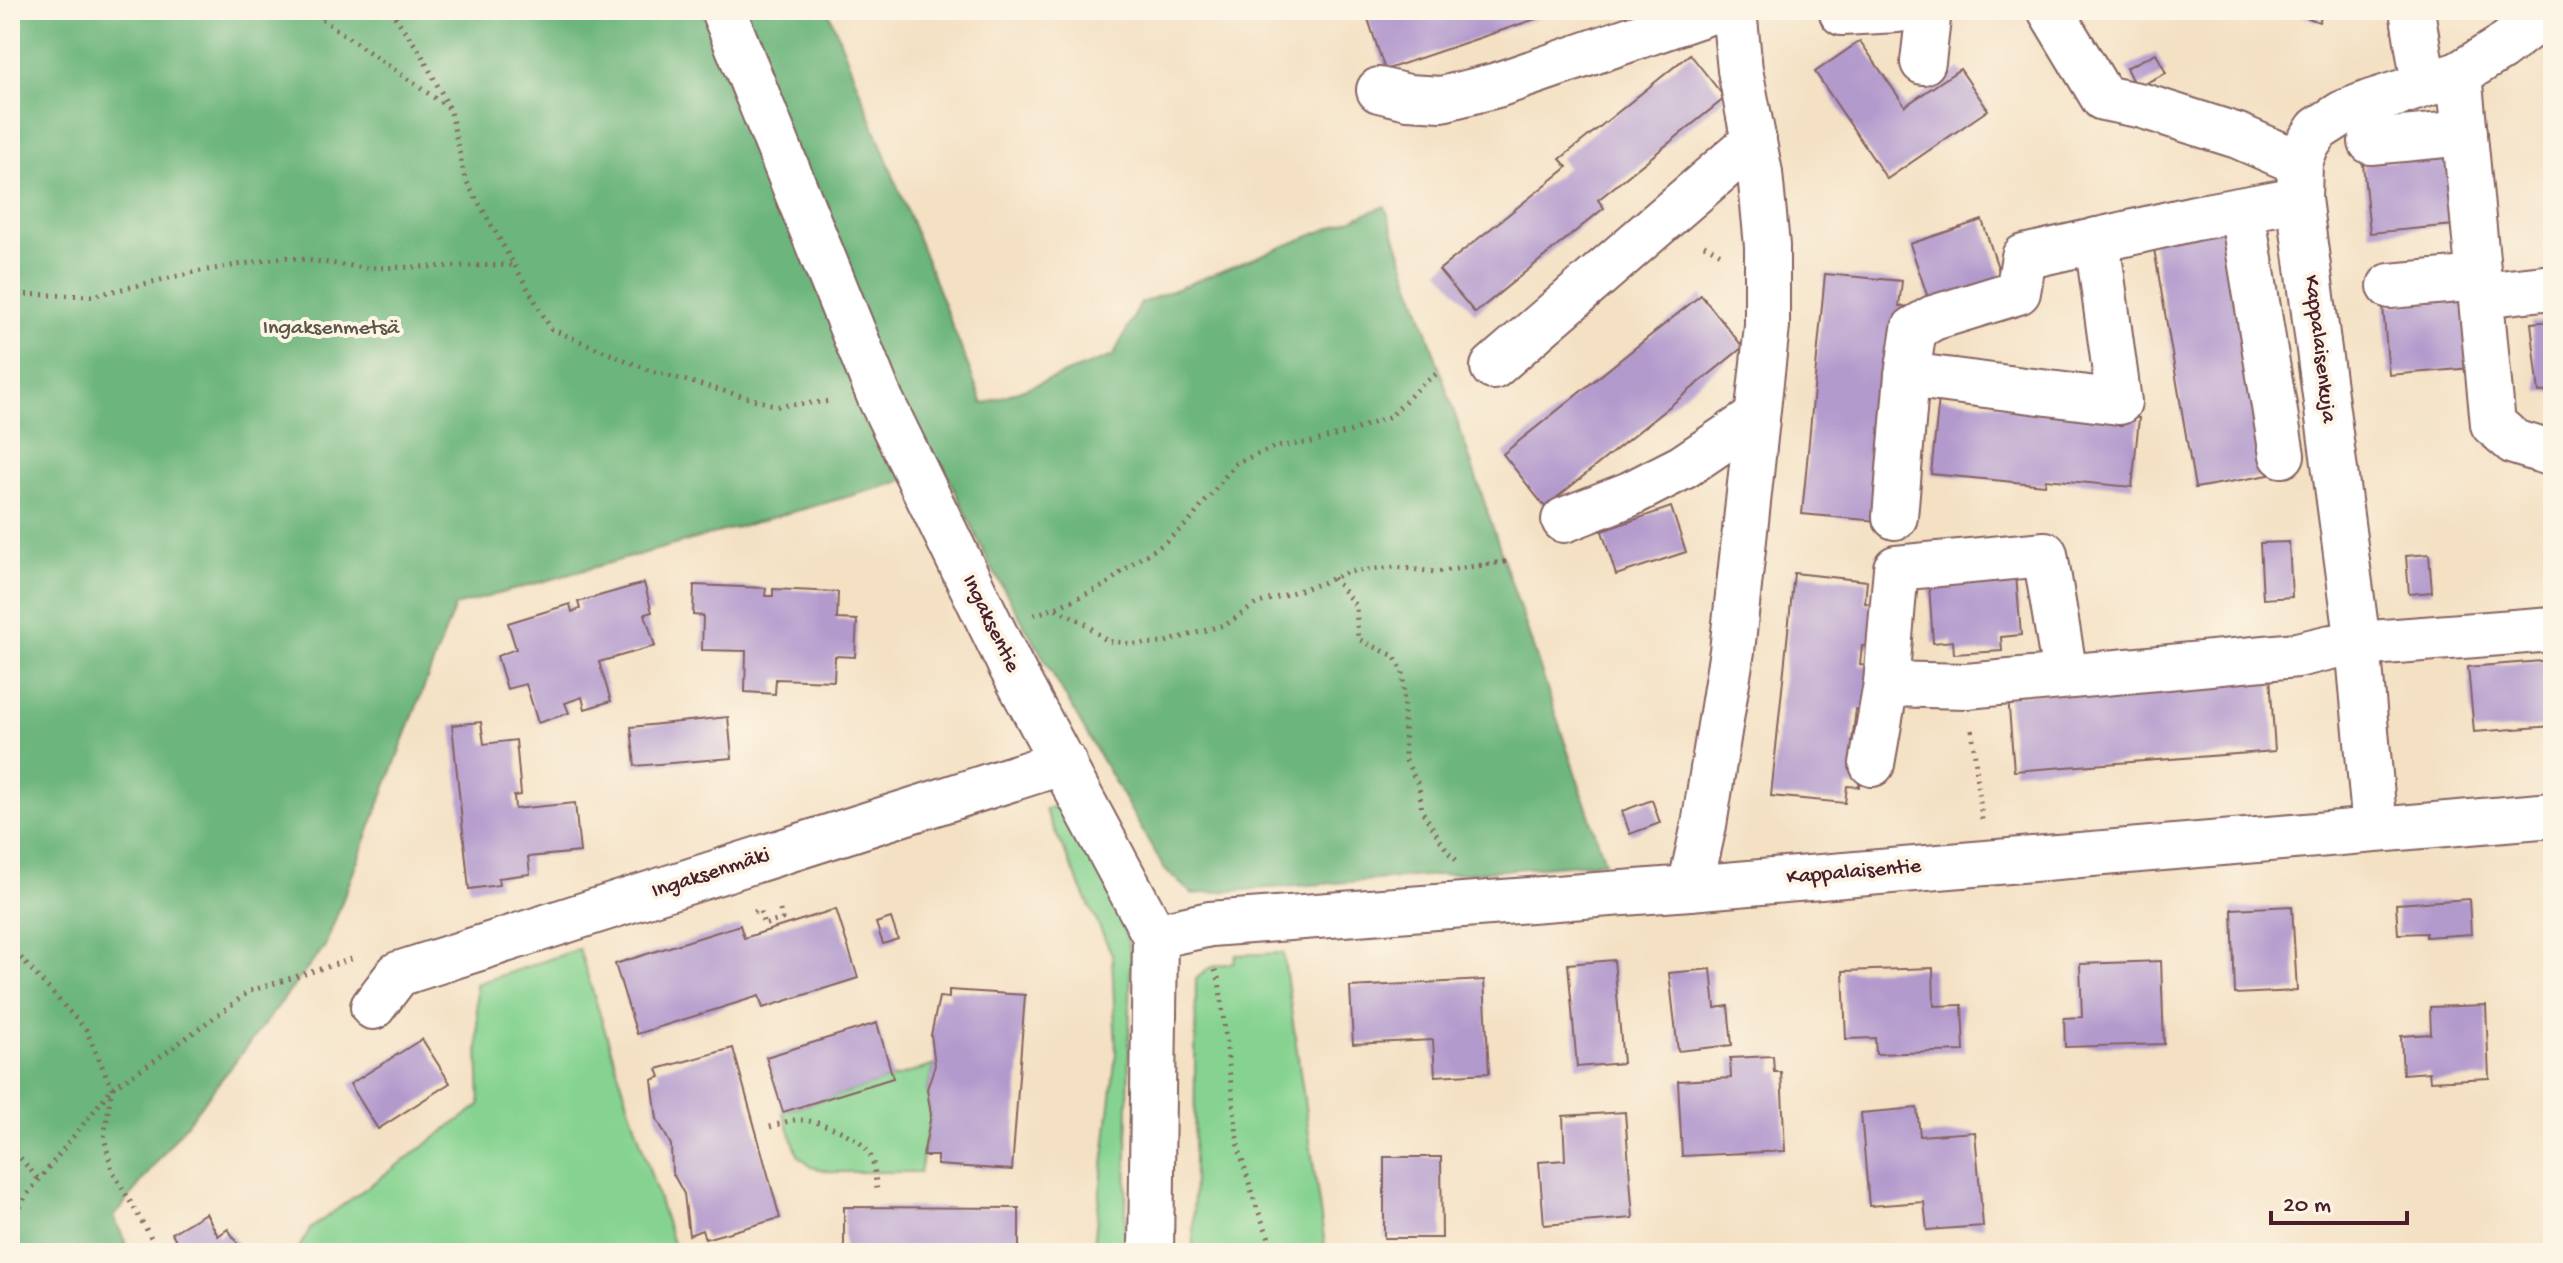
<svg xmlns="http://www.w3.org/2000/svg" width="2563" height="1263" viewBox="0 0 2563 1263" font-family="'Gochi Hand',sans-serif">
  <rect width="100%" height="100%" fill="#fcf5e5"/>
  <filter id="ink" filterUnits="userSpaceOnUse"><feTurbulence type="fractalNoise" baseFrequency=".0125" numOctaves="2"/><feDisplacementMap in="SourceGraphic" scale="16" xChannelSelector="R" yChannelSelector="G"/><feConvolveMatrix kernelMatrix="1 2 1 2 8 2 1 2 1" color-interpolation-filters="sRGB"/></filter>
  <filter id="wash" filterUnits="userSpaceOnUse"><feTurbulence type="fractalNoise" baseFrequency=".006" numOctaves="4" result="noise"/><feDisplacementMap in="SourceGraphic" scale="32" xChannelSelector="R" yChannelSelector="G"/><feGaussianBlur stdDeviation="1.8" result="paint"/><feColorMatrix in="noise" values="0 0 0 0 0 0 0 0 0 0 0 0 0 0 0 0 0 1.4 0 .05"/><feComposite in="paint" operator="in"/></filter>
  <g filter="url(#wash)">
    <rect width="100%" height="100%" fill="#f4e1c4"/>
    <g fill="#86d391" stroke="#68795e" stroke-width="2">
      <path d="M1065 802 1119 911 1131 953 1125 1253H1093L1116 1053 1112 954 1045 810Z"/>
      <path d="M579 949 676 1253H296L310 1229 480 1105 476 984Z"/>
      <path d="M1283 953 1326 1253H1193L1196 979 1209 968 1234 962 1236 955Z"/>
      <path d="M935 1065 927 1089 931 1115 920 1172H834L811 1167 798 1155 783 1112Z"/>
    </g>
    <path fill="#6cb57b" stroke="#5b6a53" stroke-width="2" d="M10 10H828L983 404 1113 356 1141 303 1385 206 1605 862 1192 894 1164 868 990 565 943 465 893 484 455 606 325 946 114 1217 130 1253H10Z"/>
    <g id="blocks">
      <g fill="#b29acd">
        <path d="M1365 10H1562L1385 70Z"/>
        <path d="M2287 10H2324L2319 22Z"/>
        <path d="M1860 41 1905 106 1960 69 1988 110 1887 179 1815 72Z"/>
        <path d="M2156 53 2166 73 2136 88 2126 68Z"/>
        <path d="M1690 54 1725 98 1598 200 1604 208 1475 313 1439 270 1564 170 1567 167 1560 159Z"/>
        <path d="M2446 156 2454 225 2370 233 2363 164Z"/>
        <path d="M1982 220 2003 283 1931 307 1910 244Z"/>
        <path d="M2223 225 2269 475 2195 488 2152 237Z"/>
        <path d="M1825 274 1902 281 1899 306 1909 307 1877 521 1802 514Z"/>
        <path d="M1701 295 1743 347 1545 507 1503 454Z"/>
        <path d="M2466 299 2472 368 2389 375 2383 306Z"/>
        <path d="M2553 321V391L2539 392 2531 323Z"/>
        <path d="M1939 398 2139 418 2132 487 2046 479 2045 485 1931 474Z"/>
        <path d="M1671 507 1686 552 1616 575 1602 531Z"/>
        <path d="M2289 542 2292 597 2263 599 2260 543Z"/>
        <path d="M2429 554 2432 592 2409 594 2406 556Z"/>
        <path d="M2015 563 2021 635 2001 637 2002 651 1954 654 1953 641 1933 643 1928 570Z"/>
        <path d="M1794 573 1867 581 1865 603 1876 604 1871 648 1862 646 1860 665 1870 666 1866 710 1856 709 1852 742 1863 743 1859 787 1847 786 1845 803 1771 796Z"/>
        <path d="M644 583 652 612 645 614 655 646 599 662 611 701 585 709 582 697 565 703 569 713 538 723 526 684 507 689 497 656 516 649 508 623 570 604 572 612 580 609 578 602Z"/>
        <path d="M694 585 766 588 765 596H773V589L838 592 837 619 857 620 855 657 835 656 834 681 776 679 775 694 745 692 746 651 702 650 703 616 693 615Z"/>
        <path d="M2553 660V726L2474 732 2468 667Z"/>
        <path d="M2270 675 2275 751 2014 771 2008 696Z"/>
        <path d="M728 717 732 758 635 766 631 727Z"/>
        <path d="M481 722 484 744 516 740 521 795 514 796 515 809 575 803 580 852 528 857 530 874 498 878 499 885 469 889 452 725Z"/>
        <path d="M1652 800 1660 823 1630 834 1622 811Z"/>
        <path d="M2469 899 2471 934 2426 937V933L2398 934 2396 904Z"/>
        <path d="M2292 906 2297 991 2235 994 2232 909Z"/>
        <path d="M836 909 858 978 763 1008 759 996 637 1034 615 964 740 925 744 938Z"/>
        <path d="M891 918 898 939 883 944 876 923Z"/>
        <path d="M1614 960 1623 1063 1577 1067 1568 964Z"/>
        <path d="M2161 961 2164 1044 2065 1047 2064 1018 2082 1017 2080 964Z"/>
        <path d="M1933 968 1934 1006 1962 1005 1964 1051 1876 1054 1875 1038 1846 1039 1843 971Z"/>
        <path d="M1711 969 1715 1008 1728 1006 1732 1045 1678 1051 1669 973Z"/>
        <path d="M1484 980 1489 1073 1435 1076 1433 1040 1353 1044 1350 987Z"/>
        <path d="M949 990 1025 995 1012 1170 937 1165V1156H923L931 1115 927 1089 935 1065 931 1035 939 997 949 998Z"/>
        <path d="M2486 1005 2489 1078 2430 1081 2429 1072 2403 1074 2401 1036 2431 1034 2430 1007Z"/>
        <path d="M877 1023 893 1078 783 1112 766 1057Z"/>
        <path d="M422 1039 450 1083 378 1129 350 1084Z"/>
        <path d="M733 1048 780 1218 705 1239 702 1230 689 1235 684 1194 672 1172 671 1145 657 1119 652 1080 660 1077 657 1069Z"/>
        <path d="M1773 1056 1774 1072H1781L1785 1151 1682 1156 1678 1081 1731 1078 1730 1058Z"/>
        <path d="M1917 1108 1920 1136 1975 1132 1983 1226 1927 1230 1924 1202 1869 1206 1861 1113Z"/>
        <path d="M1625 1112 1633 1218 1544 1225 1539 1162 1565 1160 1563 1116Z"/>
        <path d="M1384 1157H1441L1442 1238H1384Z"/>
        <path d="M844 1207 1019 1208V1253H844Z"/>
        <path d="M206 1213 218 1236 228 1229 239 1246 228 1253H183L172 1233Z"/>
      </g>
    </g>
  </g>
  <g filter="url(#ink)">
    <use href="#blocks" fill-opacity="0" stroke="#866361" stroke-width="2"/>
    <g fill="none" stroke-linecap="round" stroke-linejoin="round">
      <defs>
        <g id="minor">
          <path d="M723 10 880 398 1011 667 1155 936 1151 1253"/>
          <path d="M2050 10 2103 98 2143 106 2238 136 2300 163"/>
          <path d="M2412 10 2424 85"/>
          <path d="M1842 13 1898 10"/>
          <path d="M1923 62 1929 10"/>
          <path d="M2459 74 2493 424 2514 442 2553 454"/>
          <path d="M1379 90 1408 97 1442 99 1497 85 1715 10"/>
          <path d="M2371 142 2465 133"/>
          <path d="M2242 210 2282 455"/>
          <path d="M2390 286 2479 278"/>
          <path d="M2481 295 2553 287"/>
          <path d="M1493 367 1754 141"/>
          <path d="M1907 375 2119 402 2097 240"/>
          <path d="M1895 517 1907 375 1914 329 1933 318 2018 292 2024 257 2195 218 2299 199"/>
          <path d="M1564 520 1630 494 1683 467 1757 417"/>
          <path d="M1886 684 1967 686 2297 655 2331 647 2358 644 2553 629"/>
          <path d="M1872 764 1886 684 1896 568 2045 554 2065 675"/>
          <path d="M2375 829 2358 644 2299 199 2300 163 2307 145 2318 129 2343 113 2371 102 2459 74 2501 48 2531 25 2540 10"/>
          <path d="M1690 888 1704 825 1732 651 1767 326V246L1760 173 1740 70 1734 10"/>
          <path d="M1155 936 1210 924 1690 888 2553 815"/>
          <path d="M373 1007 398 974 1064 762"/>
        </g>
      </defs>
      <use href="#minor" stroke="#866361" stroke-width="48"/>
      <g stroke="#866361" stroke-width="5" stroke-dasharray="2 6" stroke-linecap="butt">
        <path d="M309 10 449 108"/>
        <path d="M390 10 420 52 450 109 465 179 551 329 651 371 778 406 832 401"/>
        <path d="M1704 245 1723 255"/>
        <path d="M10 294 92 296 195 272 285 257 366 268 516 265"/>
        <path d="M1333 578 1356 606 1358 639 1394 656 1403 672 1405 759 1419 786 1422 811 1448 852 1456 860"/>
        <path d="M1056 609 1083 622 1107 641 1133 644 1162 643 1227 624 1256 604 1322 583 1347 572 1395 567 1435 572 1504 562 1474 566"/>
        <path d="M1034 615 1055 608 1104 586 1133 563 1162 545 1189 522 1236 463 1275 447 1312 442 1349 432 1391 416 1418 388 1440 371"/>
        <path d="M1972 730 1982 820"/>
        <path d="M754 912 760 910 764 925 782 919 779 906"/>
        <path d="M10 946 86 1030 112 1088 104 1137 112 1170 160 1253"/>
        <path d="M1215 970 1219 980 1238 1145 1255 1203 1275 1253"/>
        <path d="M770 1127C780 1124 791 1119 801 1120 821 1121 858 1135 869 1153 875 1163 875 1178 877 1190"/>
        <path d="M10 1146 39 1180"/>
        <path d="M10 1229 25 1197 112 1088 164 1054 250 991 352 959"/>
      </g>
      <use href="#minor" stroke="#fff" stroke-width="44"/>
    </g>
  </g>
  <g text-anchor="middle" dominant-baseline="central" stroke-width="8" stroke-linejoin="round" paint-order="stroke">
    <g font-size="22" fill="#5c554a" stroke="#fcf5e5">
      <text x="331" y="329">Ingaksenmetsä</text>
    </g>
    <g font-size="22" fill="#4a1f2b" stroke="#fcf5e5">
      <text transform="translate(2319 349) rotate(83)">Kappalaisenkuja</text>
      <text transform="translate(990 624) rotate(64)">Ingaksentie</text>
      <text transform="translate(1854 873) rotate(-5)">Kappalaisentie</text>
      <text transform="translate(711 874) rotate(-18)">Ingaksenmäki</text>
    </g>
  </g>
  <rect width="2563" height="1263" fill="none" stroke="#fcf5e5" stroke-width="40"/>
  <path d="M2271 1211v12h136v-12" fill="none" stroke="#4a1f2b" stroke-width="4"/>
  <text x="2283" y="1211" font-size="24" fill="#4a1f2b" stroke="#fcf5e5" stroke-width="6" paint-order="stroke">20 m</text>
</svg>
